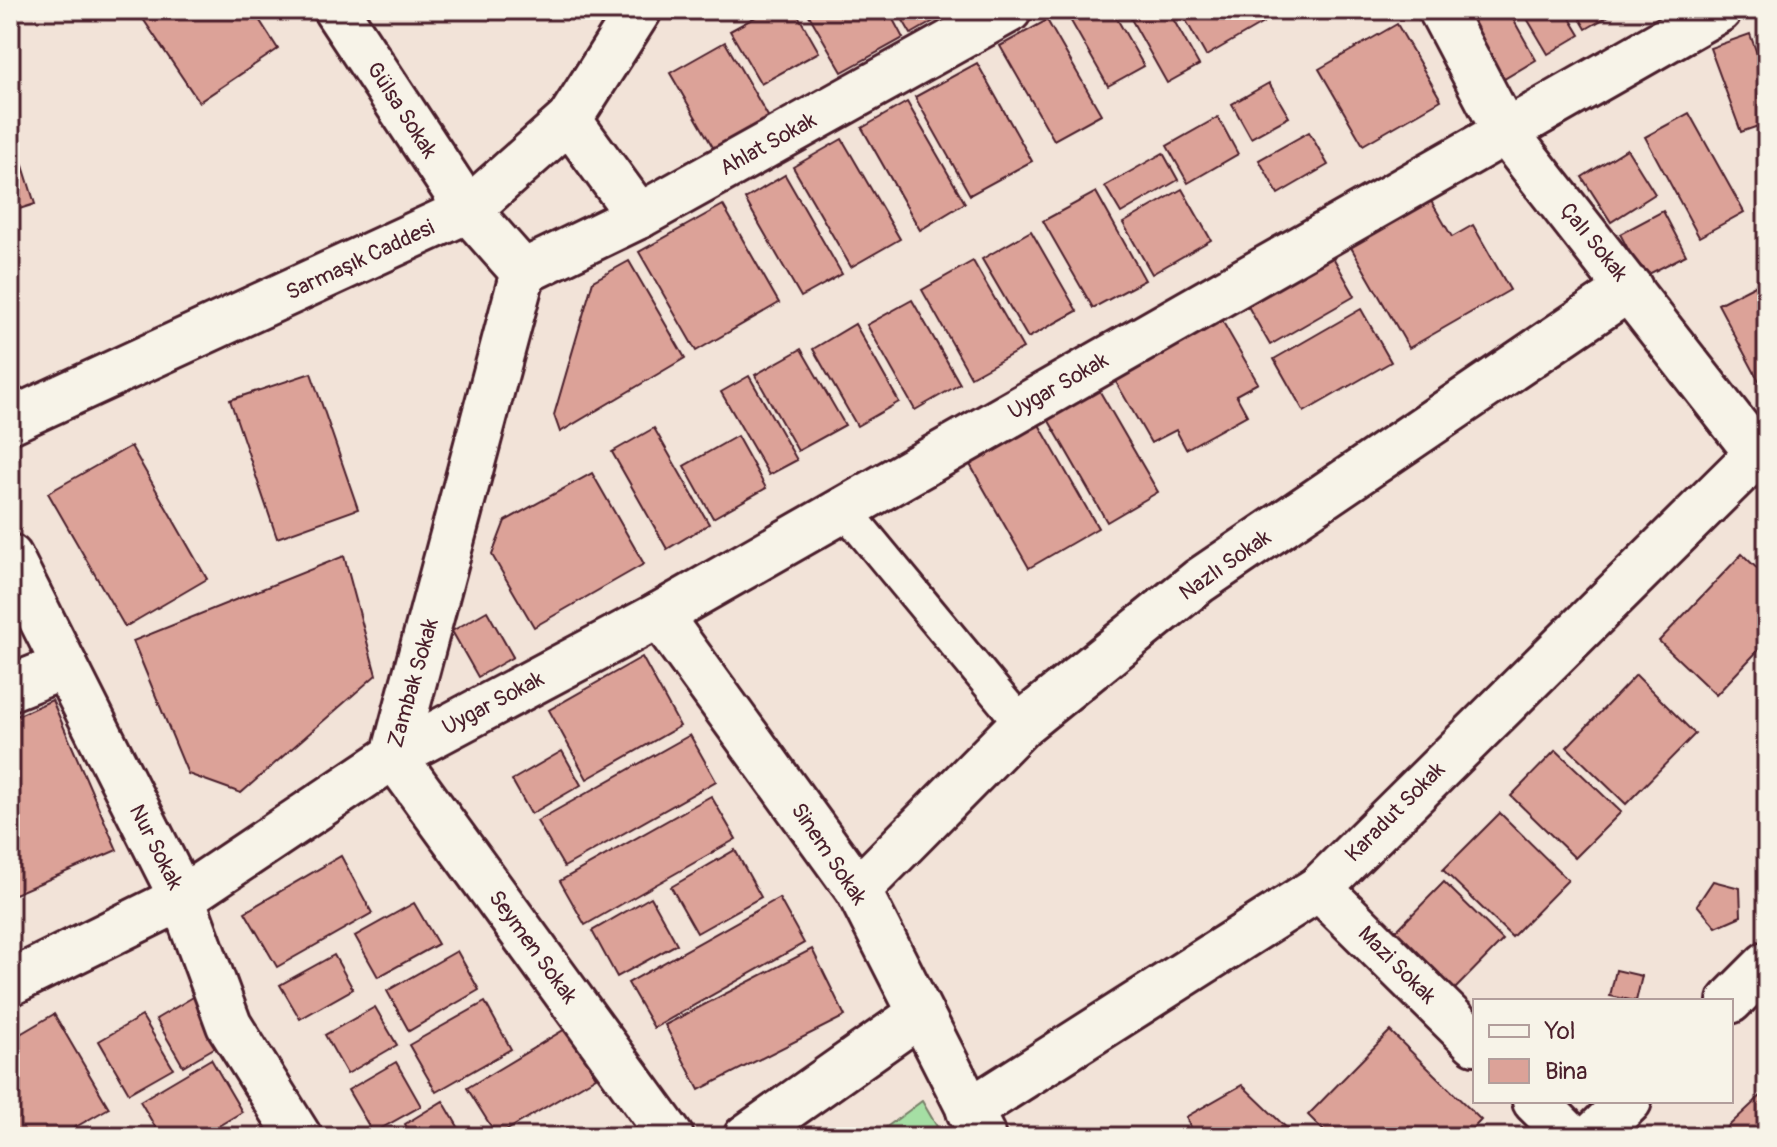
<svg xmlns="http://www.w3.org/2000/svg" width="1777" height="1147" viewBox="0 0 1777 1147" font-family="Pangolin,sans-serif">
  <rect width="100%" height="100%" fill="#f2e3d8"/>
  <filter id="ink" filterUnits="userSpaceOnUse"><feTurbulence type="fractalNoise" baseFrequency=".0125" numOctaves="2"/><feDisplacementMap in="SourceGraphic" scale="16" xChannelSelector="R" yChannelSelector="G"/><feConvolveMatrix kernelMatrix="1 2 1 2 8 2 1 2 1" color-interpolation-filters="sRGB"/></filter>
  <g filter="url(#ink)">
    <path fill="#a5dfa4" stroke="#787f68" stroke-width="2" d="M922 1101 943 1137H873Z"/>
    <g fill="#dca298" stroke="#4a1f2b" stroke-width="2">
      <path d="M137 10H253L278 49 199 102Z"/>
      <path d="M768 10H795L819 52 761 84 730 31Z"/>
      <path d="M806 10H888L903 38 842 72Z"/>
      <path d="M897 10H953L911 34Z"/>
      <path d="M1079 10H1112L1144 66 1108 86 1068 16Z"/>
      <path d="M1126 10H1168L1199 65 1167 83Z"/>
      <path d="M1180 10H1255L1263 23 1206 56Z"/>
      <path d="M1490 10H1508L1536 60 1499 82 1466 24Z"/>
      <path d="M1522 10H1565L1580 35 1548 54Z"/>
      <path d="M1575 10H1619L1586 29Z"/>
      <path d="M1047 20 1101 114 1054 140 1000 46Z"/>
      <path d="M1397 24 1441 100 1363 145 1319 69Z"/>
      <path d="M1750 34 1767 82V123L1741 132 1710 48Z"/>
      <path d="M725 42 769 118 714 149 670 73Z"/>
      <path d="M977 63 1032 161 970 195 915 97Z"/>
      <path d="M1269 83 1289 117 1251 138 1232 104Z"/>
      <path d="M907 102 965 203 920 230 862 128Z"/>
      <path d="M1689 113 1744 212 1699 237 1645 137Z"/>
      <path d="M1218 117 1238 154 1188 183 1167 146Z"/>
      <path d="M10 124 35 204 10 212Z"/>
      <path d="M1309 132 1328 165 1278 194 1259 160Z"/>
      <path d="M842 139 900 239 851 267 793 167Z"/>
      <path d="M1627 149 1655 194 1611 222 1582 177Z"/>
      <path d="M1163 153 1178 180 1121 213 1105 186Z"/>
      <path d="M785 175 842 274 801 297 745 199Z"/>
      <path d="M1421 184 1452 237 1473 225 1510 290 1409 348 1341 230Z"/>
      <path d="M1182 189 1211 240 1152 274 1123 223Z"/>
      <path d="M1096 192 1145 280 1093 308 1043 221Z"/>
      <path d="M723 205 779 303 696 351 639 252Z"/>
      <path d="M1663 211 1686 255 1643 277 1620 234Z"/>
      <path d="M1031 231 1077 311 1028 338 982 259Z"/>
      <path d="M1322 238 1355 296 1270 345 1237 287Z"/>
      <path d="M629 261 685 358 560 432 554 415 593 281Z"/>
      <path d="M973 261 1023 348 971 377 922 290Z"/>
      <path d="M1767 279V380L1760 383 1718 304Z"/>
      <path d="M912 300 960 384 915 410 867 325Z"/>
      <path d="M1212 303 1258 383 1236 395 1247 415 1186 449 1176 430 1151 443 1105 363Z"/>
      <path d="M1361 309 1391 362 1304 412 1274 359Z"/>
      <path d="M855 324 899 402 857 426 813 349Z"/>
      <path d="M801 349 845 425 798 451 755 375Z"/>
      <path d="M311 373 358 509 277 538 230 400Z"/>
      <path d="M749 376 797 460 769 475 721 392Z"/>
      <path d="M1092 378 1158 492 1107 522 1041 407Z"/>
      <path d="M1033 414 1098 528 1029 568 964 454Z"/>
      <path d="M654 428 709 524 667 549 612 452Z"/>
      <path d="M737 436 766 488 713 518 684 466Z"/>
      <path d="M131 446 207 579 125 627 48 493Z"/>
      <path d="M592 473 644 564 534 627 492 555 505 521Z"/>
      <path d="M1742 554 1767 578V641L1716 695 1659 641Z"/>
      <path d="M344 556 376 675 241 793 188 774 133 641Z"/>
      <path d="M487 611 513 657 478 677 452 631Z"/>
      <path d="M642 657 680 726 587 779 549 710Z"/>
      <path d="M1636 675 1695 734 1626 804 1567 747Z"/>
      <path d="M52 700 117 850 10 896V719Z"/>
      <path d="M690 735 716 781 564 867 537 821Z"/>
      <path d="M1556 750 1621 812 1575 858 1511 796Z"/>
      <path d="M562 751 581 785 531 814 512 780Z"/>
      <path d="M711 796 736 839 585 925 560 881Z"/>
      <path d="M1500 813 1568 880 1512 937 1443 870Z"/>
      <path d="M735 850 761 897 697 933 671 887Z"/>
      <path d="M341 856 372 913 277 967 245 912Z"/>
      <path d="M1713 881 1740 888 1741 916 1716 927 1697 905Z"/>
      <path d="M1444 882 1503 940 1451 993 1392 935Z"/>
      <path d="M651 897 677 944 617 977 592 931Z"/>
      <path d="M779 898 804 943 654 1028 628 983Z"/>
      <path d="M414 903 438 944 378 977 355 936Z"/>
      <path d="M812 949 845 1016 699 1090 665 1025Z"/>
      <path d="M457 951 479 990 409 1031 387 991Z"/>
      <path d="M334 955 353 989 300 1019 280 985Z"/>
      <path d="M1616 970 1642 976 1636 1001 1610 996Z"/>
      <path d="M200 993 228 1040 183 1066 156 1019Z"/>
      <path d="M485 1002 511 1049 436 1092 409 1045Z"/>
      <path d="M375 1007 397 1045 347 1074 325 1035Z"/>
      <path d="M54 1014 109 1108 58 1137H10V1040Z"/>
      <path d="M142 1016 173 1068 129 1093 99 1041Z"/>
      <path d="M567 1028 596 1077 497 1136 467 1088Z"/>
      <path d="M1390 1031 1481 1120 1465 1137H1330L1308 1115Z"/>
      <path d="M211 1059 242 1112 200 1137H161L140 1101Z"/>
      <path d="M396 1062 421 1106 373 1133 348 1090Z"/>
      <path d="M1242 1085 1296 1137H1194L1186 1117Z"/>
      <path d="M1767 1090V1137H1717Z"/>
      <path d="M443 1101 464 1137H412L405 1124Z"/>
    </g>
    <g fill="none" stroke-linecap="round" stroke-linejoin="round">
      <defs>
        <path id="service" d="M844 509 1022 724"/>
        <g id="minor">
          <path d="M336 10 468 210 523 272"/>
          <path d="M1441 10 1504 130 1756 452 1767 460"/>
          <path d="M569 120 639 216"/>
          <path d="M523 272 639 216 1009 10"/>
          <path d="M10 557 182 898 229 1025 299 1137"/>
          <path d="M659 615 858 890 982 1134"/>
          <path d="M10 688 65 666"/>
          <path d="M1319 888 1475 1042"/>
          <path d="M858 890 1022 724 1199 581 1630 288"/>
          <path d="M10 983 182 898 394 756 523 272"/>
          <path d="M1730 1001 1767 964"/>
          <path d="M1535 1101 1571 1137"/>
          <path d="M969 1111 1319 888 1767 444"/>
          <path d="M671 1137 394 756 659 615 1719 10"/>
          <path d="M746 1137 920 1014"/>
          <path d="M1592 1137 1629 1101"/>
        </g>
        <path id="secondary" d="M10 421 468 210 569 120 639 10"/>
      </defs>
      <use href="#service" stroke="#4a1f2b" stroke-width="38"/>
      <use href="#minor" stroke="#4a1f2b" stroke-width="50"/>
      <use href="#secondary" stroke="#4a1f2b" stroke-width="50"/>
      <use href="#service" stroke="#f7f3e8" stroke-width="32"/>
      <use href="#minor" stroke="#f7f3e8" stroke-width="44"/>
      <use href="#secondary" stroke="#f7f3e8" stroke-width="44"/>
    </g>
  </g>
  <g text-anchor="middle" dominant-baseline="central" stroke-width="6" stroke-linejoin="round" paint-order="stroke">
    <g font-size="22" fill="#4a1f2b" stroke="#f7f3e8">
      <text transform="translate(402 110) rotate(57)">Gülsa Sokak</text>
      <text transform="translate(768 144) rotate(-29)">Ahlat Sokak</text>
      <text transform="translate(1594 242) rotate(51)">Çalı Sokak</text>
      <text transform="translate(360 260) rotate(-25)">Sarmaşık Caddesi</text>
      <text transform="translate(1058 386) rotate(-30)">Uygar Sokak</text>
      <text transform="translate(1225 565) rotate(-35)">Nazlı Sokak</text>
      <text transform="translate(413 683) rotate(-74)">Zambak Sokak</text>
      <text transform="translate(493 703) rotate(-28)">Uygar Sokak</text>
      <text transform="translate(1395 812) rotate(-45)">Karadut Sokak</text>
      <text transform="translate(156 847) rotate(63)">Nur Sokak</text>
      <text transform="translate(829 854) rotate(56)">Sinem Sokak</text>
      <text transform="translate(533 947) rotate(54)">Seymen Sokak</text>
      <text transform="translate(1397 965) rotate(45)">Mazi Sokak</text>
    </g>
  </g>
  <rect width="1777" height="1147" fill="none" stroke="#f7f3e8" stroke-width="40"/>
  <rect x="20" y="20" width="1737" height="1107" fill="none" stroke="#4a1f2b" stroke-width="3" filter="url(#ink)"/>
  <rect x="1473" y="999" width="260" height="104" fill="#f7f3e8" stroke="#b29e9c" stroke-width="2"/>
  <rect x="1489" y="1025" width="40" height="12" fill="#f7f3e8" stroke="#b29e9c" stroke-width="2"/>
  <text x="1545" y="1039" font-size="24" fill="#4a1f2b">Yol</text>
  <rect x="1489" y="1059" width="40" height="24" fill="#dca298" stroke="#b29e9c" stroke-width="2"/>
  <text x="1545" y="1079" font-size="24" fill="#4a1f2b">Bina</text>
</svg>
